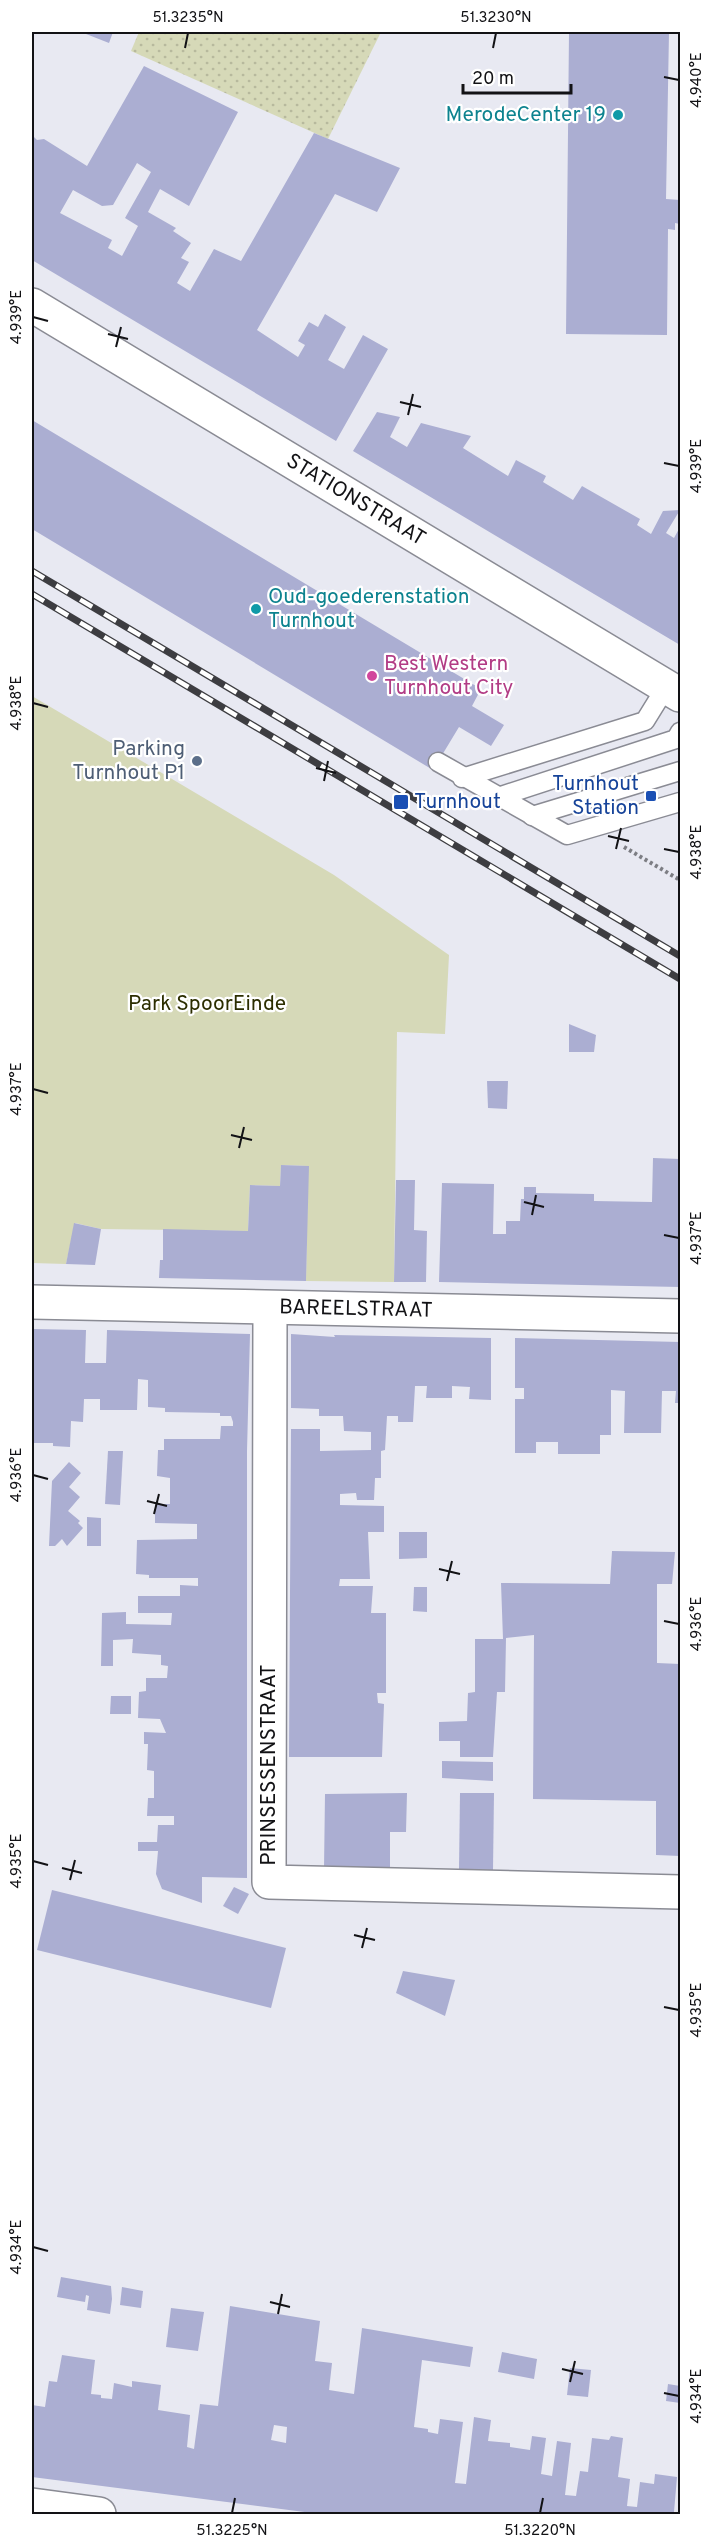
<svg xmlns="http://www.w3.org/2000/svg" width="712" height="2546" viewBox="0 0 712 2546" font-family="Overpass,sans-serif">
  <defs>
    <pattern id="grass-dots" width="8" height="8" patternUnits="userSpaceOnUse" patternTransform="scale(1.5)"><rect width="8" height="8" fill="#d6d9b8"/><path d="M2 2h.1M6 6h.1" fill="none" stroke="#b7b99d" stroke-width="1.8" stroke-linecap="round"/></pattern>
  </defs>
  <rect width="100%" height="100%" fill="#e8e9f2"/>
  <path fill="url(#grass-dots)" d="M139 32H381L328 139 131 51Z"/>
  <path fill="#d6d9b8" d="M32 696 334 875 449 955 445 1034 397 1032 394 1282 306 1281 308 1166 281 1165 280 1186 250 1185 248 1231 101 1229 75 1223 66 1264 32 1263Z"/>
  <g fill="#abaed2" fill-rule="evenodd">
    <path d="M81 32H113L109 43Z"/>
    <path d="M569 32H669L666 199 680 200V224L675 223V230L668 229 667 335 566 334Z"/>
    <path d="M144 66 238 112 189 206 160 189 148 212 176 228 173 231 191 243 181 258 189 262 177 283 190 291 214 249 241 261 314 133 400 168 377 212 335 194 257 330 298 357 305 345 298 341 309 322 318 327 325 314 346 327 328 360 344 369 363 335 388 349 336 441 32 260V135L37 140 44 139 87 166ZM137 163 151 172 125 218 138 226 122 256 108 248 112 240 60 213 73 190 102 206 113 205Z"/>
    <path d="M377 412 400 417 390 437 407 447 421 423 471 436 463 448 508 476 516 460 546 476 543 482 573 500 582 486 640 519 637 525 651 534 663 511 680 510 666 533 674 538 680 527V645L353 451Z"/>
    <path d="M32 420 481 689 472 706 504 725 491 746 459 727 433 770 32 529Z"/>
    <path d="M569 1024 596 1035 594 1052H569Z"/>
    <path d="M487 1081H508L507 1109 488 1108Z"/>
    <path d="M653 1158 680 1159 678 1238H680V1287L439 1282 442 1183 494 1184 493 1234H506V1221H520L521 1199H524V1187H536V1193L594 1194V1201L652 1202Z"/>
    <path d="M281 1165 309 1166 306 1281 159 1278 160 1260H163V1229L248 1231 250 1185 280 1186Z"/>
    <path d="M396 1180H415L414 1230 427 1231 426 1282H394Z"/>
    <path d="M74 1223 101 1229 95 1265 66 1264Z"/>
    <path d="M32 1329 86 1330 85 1363H106L107 1330 250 1334 247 1451V1878L202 1877V1903L162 1889 156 1874 158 1851H138V1842H157L158 1825H174V1816H147L148 1798H154V1771L147 1770 148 1744H144V1732L166 1733 160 1719 138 1718 139 1692 146 1691V1678H167L168 1666 161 1665V1655L132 1653 133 1639 113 1640V1666H101L102 1613 126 1612V1624L171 1625 172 1613H138V1596H180V1585L198 1586V1578H149V1575L136 1574 137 1540 197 1539V1524L155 1523V1504H170V1478L157 1476 158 1450H164V1439H220L221 1426H233V1422L231 1416H220V1413L165 1412V1408L148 1407V1380L138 1379 137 1410H100V1399H84L83 1422 71 1421 70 1447 53 1446V1443H32Z"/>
    <path d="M291 1334 335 1337 334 1335 491 1338V1400L469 1399 470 1387 452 1386V1398H426L427 1386H415L413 1422H398V1416H387L385 1450 381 1451V1478H375L374 1500H357L356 1493 340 1494V1505L384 1506V1532H368L370 1579H340L339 1586H373L371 1613H386V1693H377L378 1703 384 1704 382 1757H289L291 1429H320V1451L371 1450V1432L344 1431 343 1416H319V1409L291 1408Z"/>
    <path d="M515 1338 680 1342V1403H675L676 1391H662L661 1433H624L625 1391 611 1390V1435H600V1454H558V1442H536V1453H515V1399H524V1388H515Z"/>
    <path d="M108 1451H123L120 1505 105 1504Z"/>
    <path d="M69 1462 81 1473 69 1487 80 1497 68 1511 80 1521 78 1523 83 1528 67 1546 62 1539 55 1546H49L52 1481Z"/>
    <path d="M87 1517 101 1518V1546H87Z"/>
    <path d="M399 1532H427V1558L399 1559Z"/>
    <path d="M612 1551 675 1552 672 1584H657V1663L680 1664V1856L656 1855V1801L533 1799 534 1635 506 1638 505 1692H497L493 1757H460V1741H439V1722L467 1721 468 1693 475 1692V1639H503L501 1583 610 1584Z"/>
    <path d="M414 1587H427V1612L413 1611Z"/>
    <path d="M111 1696H131V1714H110Z"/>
    <path d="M442 1761 493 1762V1781L442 1778Z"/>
    <path d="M407 1793 406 1832H390V1870L324 1869 325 1794Z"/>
    <path d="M460 1793H494L493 1870 459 1869Z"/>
    <path d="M234 1887 249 1894 238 1914 223 1906Z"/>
    <path d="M52 1890 286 1948 271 2008 37 1950Z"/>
    <path d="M403 1971 455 1980 445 2016 396 1993Z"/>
    <path d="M61 2277 111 2286 112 2299 110 2314 87 2310 89 2296 86 2295 85 2302 57 2297Z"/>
    <path d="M122 2287 143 2291 141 2308 120 2305Z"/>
    <path d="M230 2306 320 2321 315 2361 332 2363 329 2390 354 2394 362 2328 473 2347 470 2367 422 2360 414 2427 428 2429V2432L438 2434 440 2419 463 2422 455 2483 466 2484 474 2417 491 2420 488 2441 510 2443V2447L530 2450 532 2436 546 2438 541 2474 552 2476 557 2441 571 2443 565 2495 576 2496 580 2471 588 2472 592 2438 609 2440 611 2436 623 2438 618 2477 630 2479 627 2506 637 2507 640 2482 654 2484 655 2474 677 2477 674 2512H680V2514H320L32 2477V2405L45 2407 49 2381 57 2382 62 2355 95 2360 91 2394 101 2395V2398L112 2399 114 2383 132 2387V2381L161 2385 158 2410 190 2415 187 2447 194 2449 200 2404 218 2406ZM274 2425 287 2427 286 2443 271 2440Z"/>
    <path d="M171 2308 204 2312 198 2351 166 2347Z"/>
    <path d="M502 2352 537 2359 534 2379 498 2372Z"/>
    <path d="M570 2368 591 2370 588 2397 567 2395Z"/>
    <path d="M668 2384 680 2386V2403L666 2401Z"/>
  </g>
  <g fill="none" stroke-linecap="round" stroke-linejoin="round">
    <defs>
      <g id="service">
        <path d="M438 762 567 835 680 802"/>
        <path d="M462 778 645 721 666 687"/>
        <path d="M498 797 676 739 680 732"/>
        <path d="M532 816 680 771"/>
      </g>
      <g id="minor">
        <path id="s1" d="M32 1302 680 1316"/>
        <path d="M270 1308 269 1882 680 1892"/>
        <path d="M32 2505 99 2514"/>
      </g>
      <g id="tertiary">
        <path id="s2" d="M32 305 680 695"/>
      </g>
    </defs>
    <use href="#service" stroke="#8a8b94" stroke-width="21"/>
    <use href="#minor" stroke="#8a8b94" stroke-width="36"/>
    <use href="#tertiary" stroke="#8a8b94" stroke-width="36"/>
    <path stroke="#7c7d83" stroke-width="4" stroke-dasharray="3 3" stroke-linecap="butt" d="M624 847 680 880"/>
    <use href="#service" stroke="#fff" stroke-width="18"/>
    <use href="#minor" stroke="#fff" stroke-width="33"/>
    <use href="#tertiary" stroke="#fff" stroke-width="33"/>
    <defs>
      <g id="rail">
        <path d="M32 571 680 956"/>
        <path d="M32 594 680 979"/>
      </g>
    </defs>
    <use href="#rail" stroke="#3d3d41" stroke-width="7"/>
    <use href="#rail" stroke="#fff" stroke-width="4.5" stroke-dasharray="14" stroke-linecap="butt"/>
  </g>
  <path fill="none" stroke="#121215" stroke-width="2" d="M185 48 188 33M493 48 496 33M664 77 679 80M33 317 48 321M108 334 128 339M116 347 121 327M400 402 421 407M408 415 413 394M664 463 679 466M33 703 48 707M316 768 336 773M324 781 328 761M608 836 629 841M616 849 621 828M664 849 679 852M33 1089 48 1093M231 1135 252 1140M239 1148 244 1127M524 1202 544 1207M532 1215 536 1195M664 1235 679 1238M33 1475 48 1479M147 1501 167 1506M154 1514 159 1494M439 1569 460 1574M447 1581 452 1561M664 1621 679 1624M33 1861 48 1865M62 1868 82 1873M70 1880 75 1860M354 1935 375 1940M362 1948 367 1928M664 2007 679 2010M33 2247 48 2251M270 2302 290 2307M278 2314 282 2294M562 2369 583 2374M570 2382 575 2361M664 2393 679 2396M232 2513 235 2498M540 2513 543 2498"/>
  <g fill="#0f9aa8" stroke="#fff" stroke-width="2">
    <circle cx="618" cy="115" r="6"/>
    <circle cx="256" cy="609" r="6"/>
  </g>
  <circle fill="#d1479c" stroke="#fff" stroke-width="2" cx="372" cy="676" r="6"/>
  <circle fill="#5c6f8a" stroke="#fff" stroke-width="2" cx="197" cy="761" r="6"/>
  <g fill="#1a4fb4" stroke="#fff" stroke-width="2">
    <rect x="645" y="790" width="12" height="12" rx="3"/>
    <rect x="393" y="794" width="16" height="16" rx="3"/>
  </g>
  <g text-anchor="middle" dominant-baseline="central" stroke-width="4.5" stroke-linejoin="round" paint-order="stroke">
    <g font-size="21" fill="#0d838f" stroke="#fff" text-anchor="end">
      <text x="606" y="115">MerodeCenter 19</text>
      <text x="268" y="597" text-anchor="start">Oud-goederenstation<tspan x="268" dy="24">Turnhout</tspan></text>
    </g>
    <g font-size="21" fill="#121215" stroke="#fff">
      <text stroke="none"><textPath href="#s2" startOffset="378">STATIONSTRAAT</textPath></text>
      <text stroke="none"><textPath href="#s1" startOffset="324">BAREELSTRAAT</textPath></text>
      <text transform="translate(269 1765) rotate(-90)">PRINSESSENSTRAAT</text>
    </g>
    <g font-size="21" fill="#b23c85" stroke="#fff" text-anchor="start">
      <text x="384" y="664">Best Western<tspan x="384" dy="24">Turnhout City</tspan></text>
    </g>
    <g font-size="21" fill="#4e5e75" stroke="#fff" text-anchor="end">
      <text x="185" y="749">Parking<tspan x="185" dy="24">Turnhout P1</tspan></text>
    </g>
    <g font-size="21" fill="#164399" stroke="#fff" text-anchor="end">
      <text x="639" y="784">Turnhout<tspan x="639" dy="24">Station</tspan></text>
      <text x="414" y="802" text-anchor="start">Turnhout</text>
    </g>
    <g font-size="21" fill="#2c2e00" stroke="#fff">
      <text x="207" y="1004">Park SpoorEinde</text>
    </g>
  </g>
  <rect width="712" height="2546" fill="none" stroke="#ffffff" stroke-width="66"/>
  <path d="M463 84v9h108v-9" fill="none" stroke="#121215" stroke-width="3"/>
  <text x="472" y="84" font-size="18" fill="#121215" stroke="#ffffff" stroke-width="4.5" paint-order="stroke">20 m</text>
  <rect x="33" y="33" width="646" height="2480" fill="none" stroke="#121215" stroke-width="2"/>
  <g font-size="15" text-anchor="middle" fill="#121215">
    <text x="188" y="22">51.3235°N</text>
    <text x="496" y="22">51.3230°N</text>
    <text transform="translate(696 80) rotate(-90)" y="5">4.940°E</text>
    <text transform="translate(16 317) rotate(-90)" y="5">4.939°E</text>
    <text transform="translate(696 466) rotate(-90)" y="5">4.939°E</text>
    <text transform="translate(16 703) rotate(-90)" y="5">4.938°E</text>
    <text transform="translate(696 852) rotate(-90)" y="5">4.938°E</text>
    <text transform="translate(16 1089) rotate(-90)" y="5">4.937°E</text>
    <text transform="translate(696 1238) rotate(-90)" y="5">4.937°E</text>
    <text transform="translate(16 1475) rotate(-90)" y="5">4.936°E</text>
    <text transform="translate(696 1624) rotate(-90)" y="5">4.936°E</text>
    <text transform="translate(16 1861) rotate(-90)" y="5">4.935°E</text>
    <text transform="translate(696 2010) rotate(-90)" y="5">4.935°E</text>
    <text transform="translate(16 2247) rotate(-90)" y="5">4.934°E</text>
    <text transform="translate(696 2396) rotate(-90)" y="5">4.934°E</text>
    <text x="232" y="2535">51.3225°N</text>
    <text x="540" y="2535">51.3220°N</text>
  </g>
</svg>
